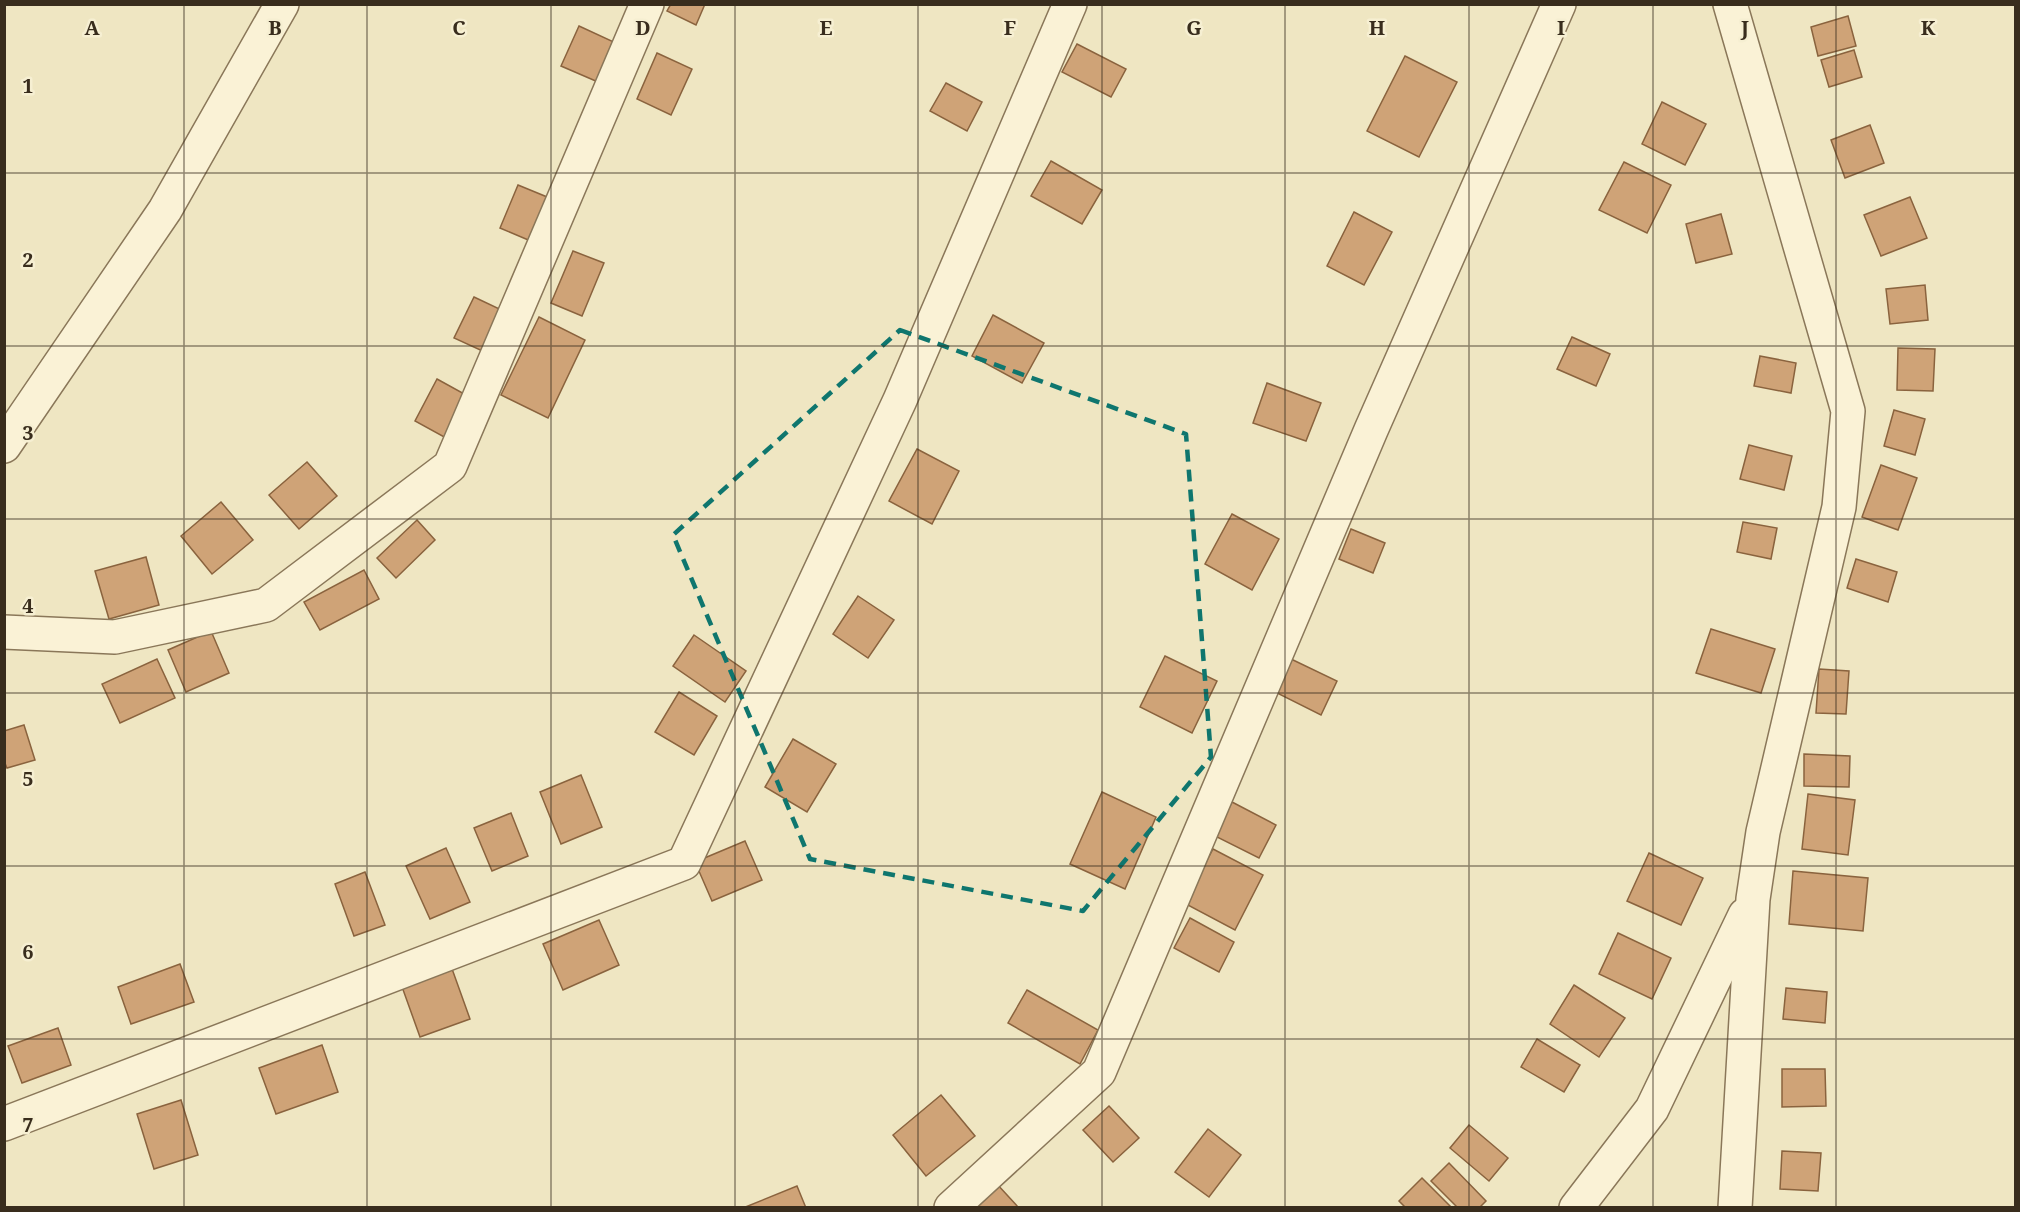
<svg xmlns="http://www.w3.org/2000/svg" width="2020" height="1212" viewBox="0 0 2020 1212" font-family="'Noto Serif',serif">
  <rect width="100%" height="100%" fill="#efe6c2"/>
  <g fill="#cfa377" stroke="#8a633e" stroke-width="1.5">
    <path d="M671 4H705L696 25 667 11Z"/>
    <path d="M1848 16 1856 46 1818 56 1811 27Z"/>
    <path d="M579 26 616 43 598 82 561 66Z"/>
    <path d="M1077 44 1126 69 1111 97 1062 72Z"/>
    <path d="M1854 50 1862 77 1829 87 1821 60Z"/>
    <path d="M657 53 692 69 671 115 637 99Z"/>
    <path d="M1405 56 1457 82 1419 157 1367 131Z"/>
    <path d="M946 83 982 102 967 131 930 111Z"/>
    <path d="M1662 102 1706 124 1685 165 1642 144Z"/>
    <path d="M1870 125 1884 163 1845 178 1831 140Z"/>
    <path d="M1051 161 1102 190 1082 224 1031 196Z"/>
    <path d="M1624 162 1671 185 1647 233 1599 210Z"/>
    <path d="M518 185 552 199 533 242 500 228Z"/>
    <path d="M1910 197 1927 238 1881 256 1864 215Z"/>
    <path d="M1354 212 1392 232 1364 285 1327 266Z"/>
    <path d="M1721 214 1732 254 1696 263 1686 224Z"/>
    <path d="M573 251 604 263 582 316 551 303Z"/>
    <path d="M1925 285 1928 320 1890 324 1886 289Z"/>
    <path d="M474 297 508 313 489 354 454 338Z"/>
    <path d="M993 315 1044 343 1022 383 972 356Z"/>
    <path d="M539 317 585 340 548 418 501 395Z"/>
    <path d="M1572 337 1610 354 1596 386 1557 369Z"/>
    <path d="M1898 348 1935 349 1933 391 1897 390Z"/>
    <path d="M1760 356 1796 363 1791 393 1754 386Z"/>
    <path d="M437 379 468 396 446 438 415 421Z"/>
    <path d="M1267 383 1321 403 1306 441 1253 423Z"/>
    <path d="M1894 410 1925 419 1915 455 1884 446Z"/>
    <path d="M1749 445 1792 456 1784 490 1740 479Z"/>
    <path d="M917 449 959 471 932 524 889 501Z"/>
    <path d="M307 462 337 496 299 529 269 495Z"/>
    <path d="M1881 465 1917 478 1898 530 1862 517Z"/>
    <path d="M221 502 253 540 212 574 181 536Z"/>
    <path d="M1232 514 1279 539 1252 590 1205 564Z"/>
    <path d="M417 520 435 540 396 578 377 558Z"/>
    <path d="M1743 522 1777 528 1771 559 1737 552Z"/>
    <path d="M1351 529 1385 543 1373 573 1339 559Z"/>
    <path d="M146 557 159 605 109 619 95 571Z"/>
    <path d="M1856 559 1897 572 1888 602 1847 588Z"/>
    <path d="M364 570 379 599 320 630 304 602Z"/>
    <path d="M858 596 894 620 868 658 833 634Z"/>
    <path d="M1711 629 1775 649 1761 693 1696 673Z"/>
    <path d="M211 631 229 673 186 692 168 650Z"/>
    <path d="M694 635 746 671 725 702 673 666Z"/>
    <path d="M1165 656 1217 681 1192 733 1140 707Z"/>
    <path d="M157 659 175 698 120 723 102 684Z"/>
    <path d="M1291 659 1337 681 1321 715 1275 692Z"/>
    <path d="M1819 669 1849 671 1846 714 1816 713Z"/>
    <path d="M679 692 717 716 694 755 655 732Z"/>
    <path d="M24 725 35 760 7 768 4 761V731Z"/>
    <path d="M793 739 836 764 807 812 765 787Z"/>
    <path d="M1804 754 1850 756 1849 787 1804 786Z"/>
    <path d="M581 775 602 827 561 844 540 792Z"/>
    <path d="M1102 792 1156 817 1125 889 1070 864Z"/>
    <path d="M1808 794 1855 800 1848 855 1802 849Z"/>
    <path d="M1232 802 1276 825 1259 858 1215 836Z"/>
    <path d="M511 813 528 856 492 871 474 828Z"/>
    <path d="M745 841 762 880 712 901 695 862Z"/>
    <path d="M446 848 470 902 430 919 406 866Z"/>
    <path d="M1213 849 1263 875 1235 930 1184 903Z"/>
    <path d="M1649 853 1703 878 1681 925 1627 901Z"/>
    <path d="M1793 871 1868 878 1863 931 1789 924Z"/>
    <path d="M365 872 385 925 354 936 335 884Z"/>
    <path d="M1190 918 1234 942 1219 972 1174 948Z"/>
    <path d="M599 920 619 965 563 990 543 944Z"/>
    <path d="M1618 933 1671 958 1652 999 1599 974Z"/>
    <path d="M180 964 194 1002 131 1024 118 987Z"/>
    <path d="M451 966 470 1019 420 1037 401 984Z"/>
    <path d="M1574 985 1625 1018 1599 1057 1550 1024Z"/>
    <path d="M1786 988 1827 992 1825 1023 1783 1019Z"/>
    <path d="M1027 990 1098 1030 1080 1064 1008 1023Z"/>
    <path d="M58 1028 71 1065 22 1083 8 1046Z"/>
    <path d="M1537 1039 1580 1065 1564 1092 1521 1067Z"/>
    <path d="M322 1045 338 1092 276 1114 259 1068Z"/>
    <path d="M1782 1069H1825L1826 1106 1782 1107Z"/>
    <path d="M941 1095 975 1136 926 1176 893 1135Z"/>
    <path d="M181 1100 198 1155 154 1169 137 1114Z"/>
    <path d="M1109 1106 1139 1138 1113 1162 1083 1130Z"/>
    <path d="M1469 1125 1508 1158 1489 1181 1450 1148Z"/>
    <path d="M1208 1129 1241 1155 1209 1197 1175 1172Z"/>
    <path d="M1782 1151 1821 1153 1818 1191 1780 1189Z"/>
    <path d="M1449 1163 1486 1201 1479 1208H1458L1431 1181Z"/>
    <path d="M1422 1178 1452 1208H1406L1399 1201Z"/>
    <path d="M996 1183 1019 1208H976L973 1204Z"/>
    <path d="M797 1186 806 1208H743Z"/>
  </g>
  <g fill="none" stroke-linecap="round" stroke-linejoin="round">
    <defs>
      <g id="minor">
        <path d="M1730 4 1848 411 1839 507 1763 832 1753 899 1735 1208"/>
        <path d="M4 446 165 210 282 4"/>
        <path d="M4 632 115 637 266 605 450 466 647 4"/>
        <path d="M4 1124 684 863 900 400 1070 4"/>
        <path d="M951 1208 1099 1072 1371 430 1559 4"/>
        <path d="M1576 1208 1652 1109 1745 915"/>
      </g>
    </defs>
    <use href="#minor" stroke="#8a7759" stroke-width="36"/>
    <use href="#minor" stroke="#faf2d6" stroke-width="33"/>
  </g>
  <path fill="none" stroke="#0f766e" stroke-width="4.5" stroke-dasharray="12 8" stroke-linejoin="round" d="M900 330 1186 434 1211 757 1083 911 810 859 673 535Z"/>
  <path fill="none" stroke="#392d1d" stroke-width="1.5" stroke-opacity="0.55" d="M184 4V1208M367 4V1208M551 4V1208M735 4V1208M918 4V1208M1102 4V1208M1285 4V1208M1469 4V1208M1653 4V1208M1836 4V1208M4 173H2016M4 346H2016M4 519H2016M4 693H2016M4 866H2016M4 1039H2016"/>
  <g font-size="20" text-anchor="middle" font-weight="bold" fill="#392d1d" stroke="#f6efd2" stroke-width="5" stroke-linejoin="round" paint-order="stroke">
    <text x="92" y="35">A</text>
    <text x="275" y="35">B</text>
    <text x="459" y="35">C</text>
    <text x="643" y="35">D</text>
    <text x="826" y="35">E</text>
    <text x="1010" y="35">F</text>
    <text x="1194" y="35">G</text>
    <text x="1377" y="35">H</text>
    <text x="1561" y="35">I</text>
    <text x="1745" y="35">J</text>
    <text x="1928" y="35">K</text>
    <text x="28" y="93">1</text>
    <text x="28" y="267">2</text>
    <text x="28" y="440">3</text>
    <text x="28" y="613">4</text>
    <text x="28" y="786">5</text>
    <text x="28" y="959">6</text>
    <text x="28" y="1132">7</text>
  </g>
  <rect width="2020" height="1212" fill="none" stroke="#392d1d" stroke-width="12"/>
</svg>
